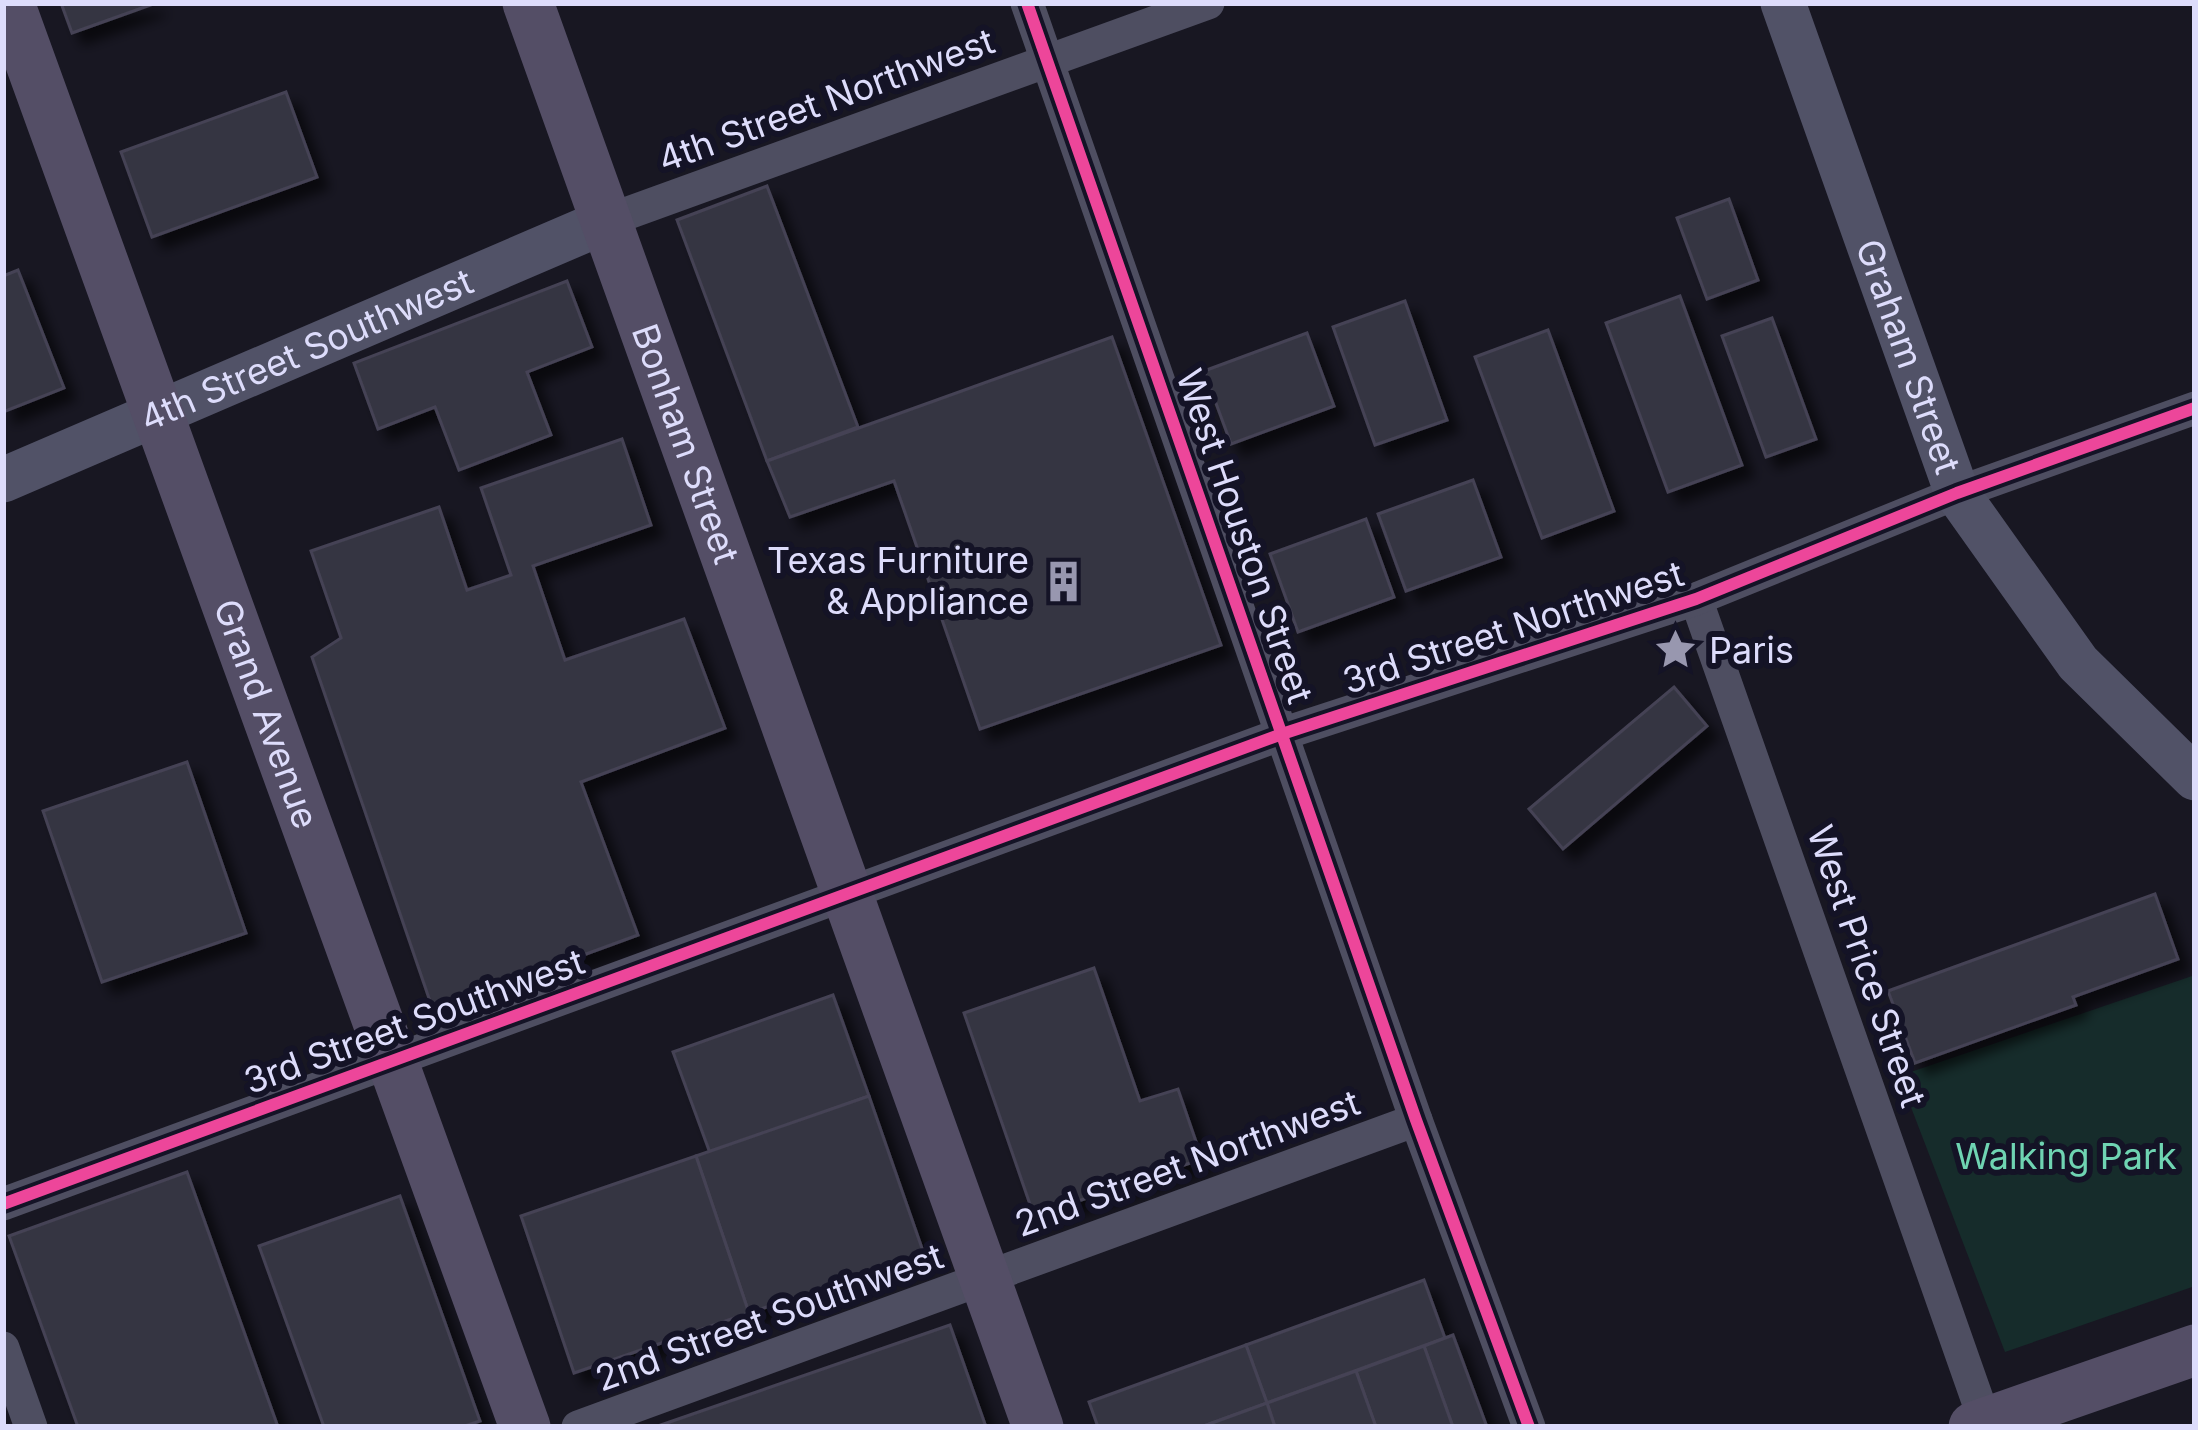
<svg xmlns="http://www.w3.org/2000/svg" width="2198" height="1430" viewBox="0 0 2198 1430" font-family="Inter,sans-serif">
  <defs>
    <filter id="shadow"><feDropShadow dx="11" dy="11" stdDeviation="6" flood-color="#0009"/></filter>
  </defs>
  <rect width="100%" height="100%" fill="#181722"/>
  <path fill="#162c2b" d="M2195 975V1286L2005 1352 1899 1076Z"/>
  <g fill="#363643" stroke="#454354" stroke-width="3" filter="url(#shadow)">
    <path d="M61 3H156L72 33Z"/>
    <path d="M286 92 317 177 152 237 121 152Z"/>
    <path d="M767 186 858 427 767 461 677 220Z"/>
    <path d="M1729 199 1758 280 1707 299 1677 218Z"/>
    <path d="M18 270 64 388 3 412V276Z"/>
    <path d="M567 281 592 347 527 372 551 435 459 470 435 407 378 429 354 363Z"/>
    <path d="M1680 296 1742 465 1668 492 1606 323Z"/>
    <path d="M1405 301 1447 420 1375 445 1333 327Z"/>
    <path d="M1772 318 1816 439 1766 457 1722 336Z"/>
    <path d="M1548 330 1614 511 1542 538 1475 357Z"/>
    <path d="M1307 333 1334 406 1231 444 1204 371Z"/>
    <path d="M1112 337 1221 645 980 729 894 481 790 517 767 461Z"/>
    <path d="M622 439 651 525 533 566 565 660 684 619 725 728 581 782 638 935 433 1010 312 657 341 638 311 551 439 507 467 590 511 575 481 488Z"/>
    <path d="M1473 480 1501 557 1406 591 1378 514Z"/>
    <path d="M1366 519 1394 597 1298 632 1270 554Z"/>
    <path d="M1674 687 1707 726 1563 849 1529 809Z"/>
    <path d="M187 762 246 933 102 982 43 811Z"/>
    <path d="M2155 894 2178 959 2073 997 2076 1005 1915 1063 1888 991Z"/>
    <path d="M1094 968 1140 1101 1178 1089 1202 1159 1034 1216 964 1013Z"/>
    <path d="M833 995 869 1096 710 1153 673 1052Z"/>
    <path d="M869 1096 924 1254 749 1313 696 1156Z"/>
    <path d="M696 1156 749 1313 574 1373 521 1216Z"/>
    <path d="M187 1172 278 1427H78L9 1236Z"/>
    <path d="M400 1196 480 1421 462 1427H324L259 1246Z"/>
    <path d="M1424 1280 1445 1338 1267 1403 1246 1345Z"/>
    <path d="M950 1325 986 1427H655Z"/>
    <path d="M1453 1335 1487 1427H1453L1424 1346Z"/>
    <path d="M1246 1345 1267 1403 1201 1427H1098L1089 1402Z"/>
    <path d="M1424 1346 1453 1427H1376L1356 1371Z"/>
    <path d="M1356 1371 1376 1427H1275L1267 1403Z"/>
    <path d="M1267 1403 1275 1427H1201Z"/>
  </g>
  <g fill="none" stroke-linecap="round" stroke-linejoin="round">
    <g stroke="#4e4e61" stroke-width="33">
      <path d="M1027 3 1416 1120 1529 1427"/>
      <path d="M606 221 1208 3"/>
      <path d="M1696 599 1987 1427"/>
      <path d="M3 1204 1282 734 1696 599 1957 493 2195 408"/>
      <path d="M3 1348 31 1427"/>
      <path d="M578 1427 1416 1120"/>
    </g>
    <g stroke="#515267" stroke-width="45">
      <path id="s1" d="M1783 3 1957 493 2078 663 2195 778"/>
      <path id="s2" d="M3 480 606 221"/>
    </g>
    <g stroke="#544e66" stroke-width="51">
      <path id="s3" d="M9 3 525 1427"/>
      <path id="s4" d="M528 3 1038 1427"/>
      <path d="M1974 1427 2195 1350"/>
    </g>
    <defs>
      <g id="cycleway">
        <path d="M1027 3 1416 1120 1529 1427"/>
        <path d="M3 1204 1282 734 1696 599 1957 493 2195 408"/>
      </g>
    </defs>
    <use href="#cycleway" stroke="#141326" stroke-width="20"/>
    <use href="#cycleway" stroke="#ed469a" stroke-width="12"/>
  </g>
  <defs>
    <symbol id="building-bare" viewBox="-9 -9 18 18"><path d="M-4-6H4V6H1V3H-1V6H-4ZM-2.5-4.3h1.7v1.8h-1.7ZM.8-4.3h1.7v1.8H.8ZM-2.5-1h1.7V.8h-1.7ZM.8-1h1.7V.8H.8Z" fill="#9897af" stroke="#141326" stroke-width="2.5" paint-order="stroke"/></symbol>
    <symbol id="sight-bare" viewBox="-9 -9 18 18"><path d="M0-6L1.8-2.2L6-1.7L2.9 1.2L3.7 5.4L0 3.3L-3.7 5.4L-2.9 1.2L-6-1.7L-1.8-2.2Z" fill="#9897af" stroke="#141326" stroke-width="2.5" paint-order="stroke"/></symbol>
  </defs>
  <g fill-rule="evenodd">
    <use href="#building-bare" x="1034" y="552" width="59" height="59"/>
    <use href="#sight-bare" x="1646" y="620" width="59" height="59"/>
  </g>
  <g text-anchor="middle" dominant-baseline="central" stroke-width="12" stroke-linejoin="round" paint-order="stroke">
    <g font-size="36" fill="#dddcfb" stroke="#141326">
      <text transform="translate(826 100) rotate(-20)">4th Street Northwest</text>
      <text stroke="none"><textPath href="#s2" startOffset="330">4th Street Southwest</textPath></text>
      <text stroke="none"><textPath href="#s1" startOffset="375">Graham Street</textPath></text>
      <text stroke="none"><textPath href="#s4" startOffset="468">Bonham Street</textPath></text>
      <text transform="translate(1245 536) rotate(71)">West Houston Street</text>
      <text transform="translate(1513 627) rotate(-18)">3rd Street Northwest</text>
      <text stroke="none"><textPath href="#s3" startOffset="756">Grand Avenue</textPath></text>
      <text transform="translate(1867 966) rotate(71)">West Price Street</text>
      <text transform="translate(414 1021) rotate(-20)">3rd Street Southwest</text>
      <text transform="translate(1187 1163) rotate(-20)">2nd Street Northwest</text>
      <text transform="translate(769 1317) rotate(-20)">2nd Street Southwest</text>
    </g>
    <g font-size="36" fill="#dddcfb" stroke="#141326" text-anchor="end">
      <text x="1029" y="560">Texas Furniture<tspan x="1029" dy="41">&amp; Appliance</tspan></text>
      <text x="1709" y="650" text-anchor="start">Paris</text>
    </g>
    <g font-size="36" fill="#6fd4b2" stroke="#141326">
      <text x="2066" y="1156">Walking Park</text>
    </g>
  </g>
  <rect width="2198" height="1430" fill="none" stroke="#dddcfb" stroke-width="12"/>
</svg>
